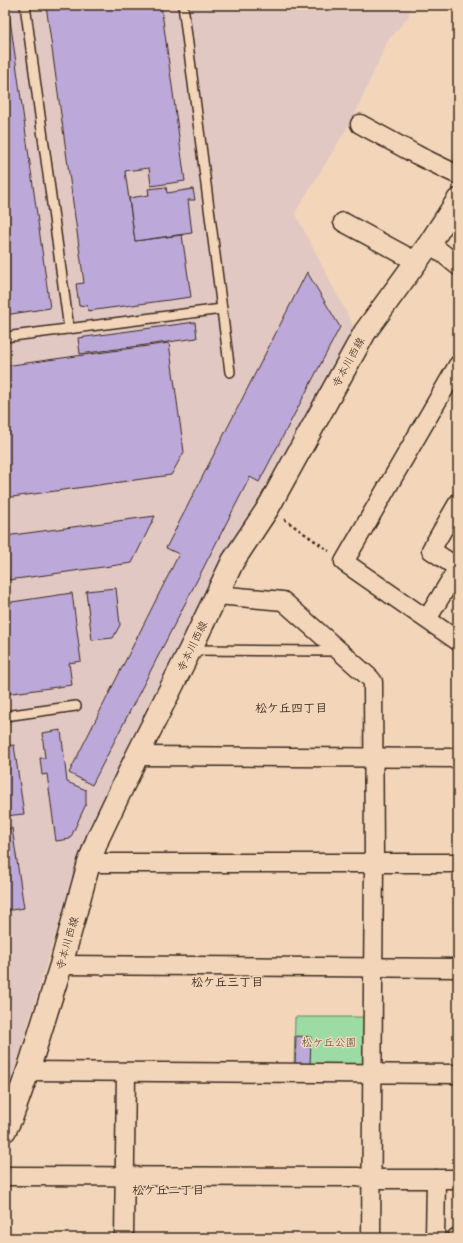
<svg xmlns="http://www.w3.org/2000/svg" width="463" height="1243" viewBox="0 0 463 1243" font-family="Delius,'Klee One',sans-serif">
  <rect width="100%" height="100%" fill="#f3d6ba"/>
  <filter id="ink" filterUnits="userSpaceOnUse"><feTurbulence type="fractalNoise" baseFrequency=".025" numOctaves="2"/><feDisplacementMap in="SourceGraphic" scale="8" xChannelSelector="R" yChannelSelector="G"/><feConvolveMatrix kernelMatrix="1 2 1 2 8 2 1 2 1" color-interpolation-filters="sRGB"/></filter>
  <g filter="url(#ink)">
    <path fill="#e2c8c3" d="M5 5H410L409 16 387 42 354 117 295 213 355 329 227 552 83 843 7 1095 5 1094Z"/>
    <path fill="#9cdba4" stroke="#6c8261" d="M295 1017H364V1068L294 1067Z"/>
    <g fill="#bca9d9" stroke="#3b2a1e">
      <path d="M5 5H8L50 308 5 315Z"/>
      <path d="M46 5H161L185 181 151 186 149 168 125 171 135 241 182 235 191 297 88 311 87 305 79 306 76 284 84 283Z"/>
      <path d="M166 187 167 193 193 189 195 200H188L192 233 135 241 129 198 149 195 148 189Z"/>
      <path d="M307 272 340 327 259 482 250 477 92 785 69 773 179 554 166 548Z"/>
      <path d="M195 322 197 338 80 354 78 338Z"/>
      <path d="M169 343 184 452 171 475 5 498V366Z"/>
      <path d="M155 516 132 563 9 580 5 560V536Z"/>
      <path d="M116 588 120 625 113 638 92 640 86 591Z"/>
      <path d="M72 593 81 661 69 663 72 685 5 694V603Z"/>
      <path d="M61 730 67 782 86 790V804L70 839 56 841 47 774 42 775 40 758H45L42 733Z"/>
      <path d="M14 745 24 814 5 816V746Z"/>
      <path d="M12 828 24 908 5 911V829Z"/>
      <path d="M296 1036 311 1037 310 1066H295Z"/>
    </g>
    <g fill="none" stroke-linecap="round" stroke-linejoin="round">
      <defs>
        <g id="service">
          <path d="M25 5 69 329"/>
          <path d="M183 5 230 372"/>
          <path d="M5 337 222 309"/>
          <path d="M190 650 337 651"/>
          <path d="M5 716 76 706"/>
        </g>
        <g id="minor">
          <path d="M360 124 417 155 458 175"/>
          <path d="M343 222 417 262"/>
          <path d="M430 243 458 266"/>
          <path d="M458 365 344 562 458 641"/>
          <path d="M217 595 283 601 370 678 373 682 374 862 371 1238"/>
          <path d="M427 619 458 568 431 550 458 503"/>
          <path d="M137 756 458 758"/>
          <path d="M89 863H458"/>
          <path d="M61 965 458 968"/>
          <path d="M28 1071 458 1074"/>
          <path d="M5 1176 357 1177 371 1179H458"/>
          <path d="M124 1238 126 1072"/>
          <path d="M435 1238 436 1179"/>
          <path d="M456 1238 458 1237"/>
        </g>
        <path id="secondary" d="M5 1130 12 1116 28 1071 61 965 89 863 98 838 137 756 190 650 233 561 268 508 365 332 430 243 458 200"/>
      </defs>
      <use href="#service" stroke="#3b2a1e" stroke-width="12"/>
      <use href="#minor" stroke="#3b2a1e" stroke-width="21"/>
      <use href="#secondary" stroke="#3b2a1e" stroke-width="25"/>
      <path stroke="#3b2a1e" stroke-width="2.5" stroke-dasharray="3 3" stroke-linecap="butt" d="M284 519 329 551"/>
      <use href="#service" stroke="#f3d6ba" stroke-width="9"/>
      <use href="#minor" stroke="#f3d6ba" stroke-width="18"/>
      <use href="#secondary" stroke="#f3d6ba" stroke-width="22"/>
    </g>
  </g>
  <g text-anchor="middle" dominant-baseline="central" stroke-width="3" stroke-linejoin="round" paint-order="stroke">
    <g font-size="11" fill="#3b2a1e" stroke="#f3d6ba">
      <text transform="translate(348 362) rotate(-61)">寺本川西線</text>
      <text transform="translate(192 646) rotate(-64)">寺本川西線</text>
      <text transform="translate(67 943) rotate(-74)">寺本川西線</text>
    </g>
    <g font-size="11" fill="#4a4532" stroke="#f3d6ba">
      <text x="329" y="1042">松ケ丘公園</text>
    </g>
    <g font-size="12" font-weight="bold" fill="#3b2a1e" stroke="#f3d6ba">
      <text x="291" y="707">松ケ丘四丁目</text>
      <text x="227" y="981">松ケ丘三丁目</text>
      <text x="168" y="1189">松ケ丘二丁目</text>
    </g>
  </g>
  <rect width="463" height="1243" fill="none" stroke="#f3d6ba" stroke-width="20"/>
  <rect x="10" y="10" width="443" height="1223" fill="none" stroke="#3b2a1e" stroke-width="1.5" filter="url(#ink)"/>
</svg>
